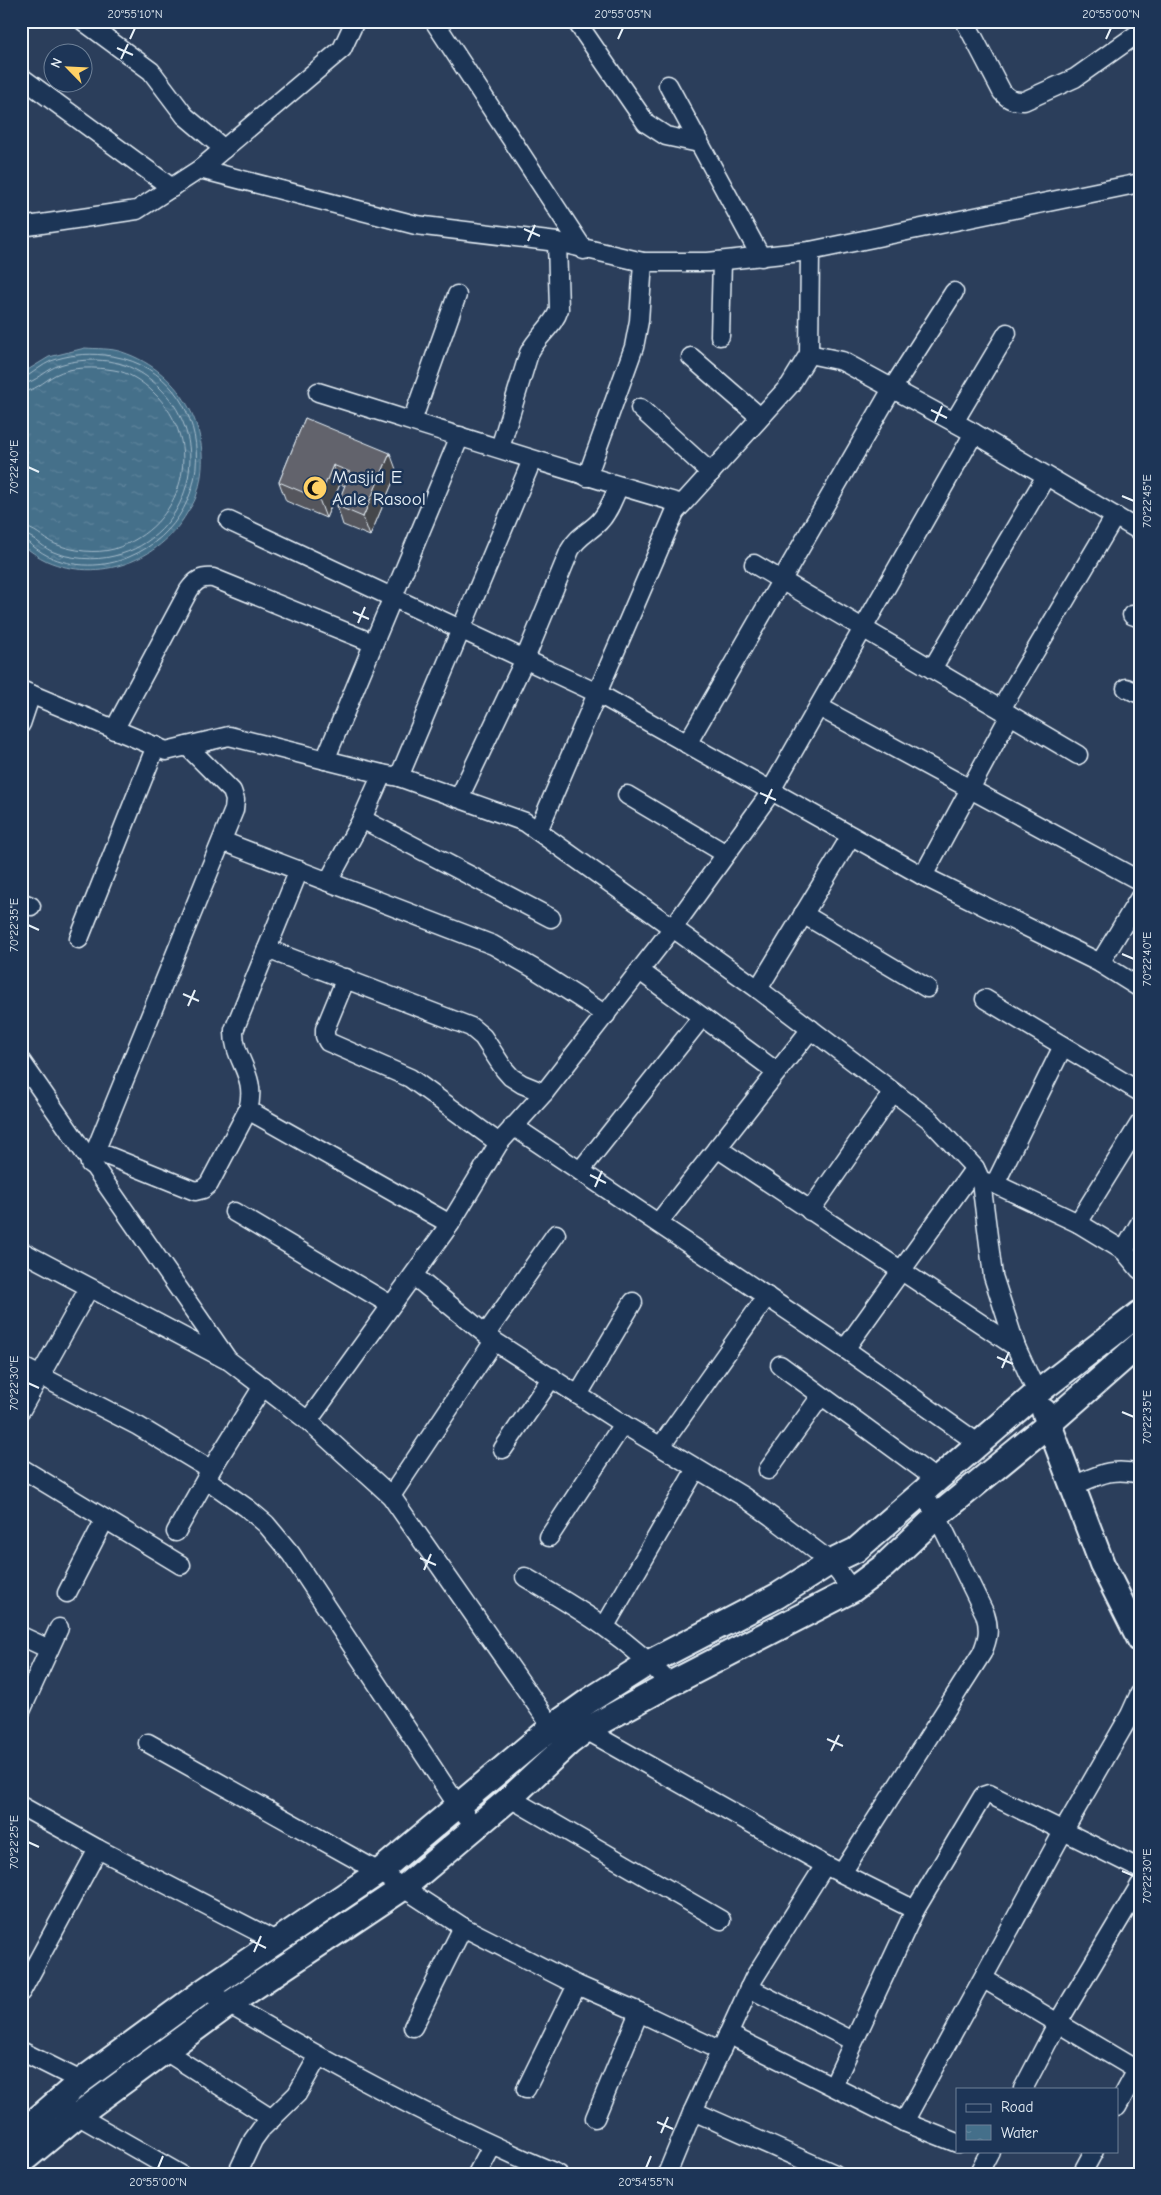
<svg xmlns="http://www.w3.org/2000/svg" width="1161" height="2195" viewBox="0 0 1161 2195" font-family="'Comic Neue',sans-serif">
  <defs>
    <pattern id="water-ripples" width="26" height="14" patternUnits="userSpaceOnUse" patternTransform="scale(1.25)"><rect width="26" height="14" fill="#446f8a"/><path d="M2 4q2-2 4 0t4 0M15 11q2-2 4 0t4 0" fill="none" stroke="#5f849b"/></pattern>
  </defs>
  <rect width="100%" height="100%" fill="#2b3e5b"/>
  <filter id="ink" filterUnits="userSpaceOnUse"><feTurbulence type="fractalNoise" baseFrequency=".02" numOctaves="2"/><feDisplacementMap in="SourceGraphic" scale="10" xChannelSelector="R" yChannelSelector="G"/><feConvolveMatrix kernelMatrix="1 2 1 2 8 2 1 2 1" color-interpolation-filters="sRGB"/></filter>
  <g filter="url(#ink)">
    <path fill="url(#water-ripples)" stroke="#86a3b6" d="M85 348C96 349 111 348 122 352 183 372 217 436 196 497 194 503 190 508 187 513 159 562 98 583 47 561 38 557 29 550 21 544V374L49 357Z"/>
    <g fill="none" stroke-linecap="round" stroke-linejoin="round">
      <g stroke="#a6bdcc" stroke-width="1">
        <path d="M21 378 26 377C34 372 42 365 51 361 68 355 86 353 104 355 213 365 231 514 129 557 104 568 73 568 48 556 40 552 33 546 26 541H21"/>
        <path d="M21 384C32 384 42 374 51 369 68 359 100 358 118 363 134 367 149 377 160 388 215 441 191 538 114 556 95 561 69 559 51 551 41 546 33 535 21 534"/>
        <path d="M21 392C34 392 44 381 55 375 72 366 95 367 114 370 128 372 143 382 153 392 207 443 184 527 114 549 96 554 72 551 55 544 43 539 35 527 21 527"/>
      </g>
      <defs>
        <g id="street">
          <path d="M83 21 151 71 185 116 224 149"/>
          <path d="M434 21 584 250"/>
          <path d="M576 21 646 123 666 136 699 143"/>
          <path d="M965 21 1002 92C1009 100 1013 101 1024 101L1075 78 1140 32"/>
          <path d="M21 77 172 188"/>
          <path d="M668 85 761 257"/>
          <path d="M200 169 416 225 557 242 643 262H708L810 251 1140 183"/>
          <path d="M21 227 137 210 200 169 342 49 355 21"/>
          <path d="M720 336 722 261"/>
          <path d="M809 354 842 361 974 433 1140 531"/>
          <path d="M691 357 760 417"/>
          <path d="M318 392C440 430 560 469 682 504"/>
          <path d="M640 408 711 473"/>
          <path d="M412 421 457 295"/>
          <path d="M954 422 1007 333"/>
          <path d="M500 448 529 353C537 336 554 326 559 309L557 242"/>
          <path d="M587 477 634 347 639 321 643 262"/>
          <path d="M229 521 597 693 923 876 1100 963 1140 988"/>
          <path d="M754 564 1078 755"/>
          <path d="M1132 615 1140 618"/>
          <path d="M932 669 1046 476"/>
          <path d="M1126 688 1140 694"/>
          <path d="M21 690 166 751 229 736 382 774 399 777 525 822 758 989 929 1119 975 1168 981 1181 993 1276 1016 1347 1037 1393"/>
          <path d="M819 707 1140 881"/>
          <path d="M1001 709 1115 516"/>
          <path d="M21 724 31 694"/>
          <path d="M114 730 189 590C196 580 201 577 213 578L373 643"/>
          <path d="M687 744 892 389 954 292"/>
          <path d="M325 760 460 436"/>
          <path d="M399 777 532 460"/>
          <path d="M627 795 726 854"/>
          <path d="M459 798 525 659 570 550C577 537 589 532 599 522 609 512 613 498 619 486"/>
          <path d="M362 819 551 918"/>
          <path d="M538 831 675 512 790 385 809 354 810 251"/>
          <path d="M222 841 493 945 533 968 606 1015"/>
          <path d="M923 876 1010 715"/>
          <path d="M328 882 362 819 382 774"/>
          <path d="M21 902 31 906"/>
          <path d="M803 914 927 988"/>
          <path d="M79 939 156 746"/>
          <path d="M267 949 471 1027 483 1037 504 1069 511 1077 522 1084 544 1093"/>
          <path d="M1100 963 1140 897"/>
          <path d="M640 971 777 1072"/>
          <path d="M346 978 325 1029V1036L328 1042 410 1078 499 1143"/>
          <path d="M758 989 851 836"/>
          <path d="M985 999 1140 1092"/>
          <path d="M21 1061 228 1360 308 1421"/>
          <path d="M248 1110 450 1224"/>
          <path d="M513 1126 845 1349 979 1444"/>
          <path d="M717 1148 1016 1347"/>
          <path d="M96 1151 195 1191 203 1189 209 1184 248 1110C258 1074 233 1061 234 1030L299 870"/>
          <path d="M90 1164 234 810 235 800 232 791 187 746"/>
          <path d="M580 1171 702 1017"/>
          <path d="M981 1181 995 1184 1078 1223 1124 1251 1140 1270"/>
          <path d="M995 1184 1063 1046"/>
          <path d="M810 1211 893 1092"/>
          <path d="M234 1212 391 1305"/>
          <path d="M658 1223 811 1029"/>
          <path d="M1078 1223 1140 1123"/>
          <path d="M21 1251 225 1359"/>
          <path d="M1124 1251 1140 1223"/>
          <path d="M414 1276 494 1341 623 1424 744 1497 772 1517 831 1562 852 1590"/>
          <path d="M486 1334 556 1234"/>
          <path d="M845 1349 975 1168"/>
          <path d="M780 1365 937 1480"/>
          <path d="M21 1366 138 1426 211 1470"/>
          <path d="M578 1395 633 1302"/>
          <path d="M21 1410 89 1288"/>
          <path d="M661 1446 767 1296"/>
          <path d="M503 1449 552 1377"/>
          <path d="M21 1468 181 1565"/>
          <path d="M768 1470 821 1396"/>
          <path d="M206 1479 247 1508 266 1524 291 1554 458 1806 475 1827"/>
          <path d="M1073 1486C1099 1475 1111 1467 1140 1474"/>
          <path d="M391 1496 494 1341"/>
          <path d="M176 1532 211 1470 263 1386"/>
          <path d="M549 1537 623 1424"/>
          <path d="M525 1577C577 1608 629 1638 670 1684"/>
          <path d="M67 1593 105 1519"/>
          <path d="M605 1626 696 1469"/>
          <path d="M21 1636 49 1649"/>
          <path d="M21 1711 59 1628"/>
          <path d="M586 1730 825 1865 915 1910"/>
          <path d="M559 1734 552 1727 391 1496 308 1421 450 1224 499 1143 544 1093 672 929 766 799 974 433"/>
          <path d="M148 1743 379 1872 463 1927 577 1985 639 2012 721 2051"/>
          <path d="M510 1798 721 1920"/>
          <path d="M21 1806 98 1849 276 1941"/>
          <path d="M842 1873 982 1653C988 1639 990 1629 985 1614L937 1516 923 1493"/>
          <path d="M984 1979 1140 2072"/>
          <path d="M749 1988 853 2041"/>
          <path d="M205 1990C319 2058 435 2122 558 2174"/>
          <path d="M21 1992 98 1849"/>
          <path d="M413 2027 463 1927"/>
          <path d="M728 2034 904 2122 957 2143"/>
          <path d="M21 2051 81 2081"/>
          <path d="M165 2051 272 2119"/>
          <path d="M833 2086 915 1910 983 1796 989 1794 1140 1869"/>
          <path d="M526 2089 577 1985"/>
          <path d="M1023 2089 1057 2024 1140 1885"/>
          <path d="M1117 2107 1137 2070"/>
          <path d="M68 2110 180 2174"/>
          <path d="M693 2111 835 2174"/>
          <path d="M595 2118 639 2012"/>
          <path d="M904 2122 1064 1830 1130 1715 1140 1693"/>
          <path d="M1082 2173 1094 2151"/>
          <path d="M237 2174 253 2140 261 2129 297 2094 318 2057"/>
          <path d="M477 2174 492 2146"/>
          <path d="M667 2174 693 2111 754 1978 825 1865"/>
          <path d="M978 2174 990 2151"/>
        </g>
        <g id="secondary">
          <path d="M1044 1411 1102 1564 1140 1640"/>
          <path d="M21 2133 81 2081 205 1990 379 1872 552 1727 590 1700 650 1662 777 1596 831 1562 856 1550 1037 1393 1140 1313"/>
          <path d="M21 2162 78 2115 229 2004 403 1888 510 1798 569 1743 586 1730 670 1684 852 1590 884 1566 937 1516 1049 1424 1140 1344"/>
        </g>
      </defs>
      <use href="#street" stroke="#e8f1f8" stroke-width="21"/>
      <use href="#secondary" stroke="#e8f1f8" stroke-width="28"/>
      <use href="#street" stroke="#1d3557" stroke-width="18"/>
      <use href="#secondary" stroke="#1d3557" stroke-width="24"/>
    </g>
    <path fill="#54565d" stroke="#e8f1f8" d="M305 418 397 472 370 536 343 525 337 506 345 486 340 484 326 518 286 501 279 482Z"/>
    <g fill="#45464c" stroke="#e8f1f8">
      <path d="M390 453 397 472 370 536 363 517Z"/>
      <path d="M333 465 340 484 326 518 319 499Z"/>
    </g>
    <path fill="#62646c" stroke="#e8f1f8" d="M305 418 390 453 363 517 337 506 350 472 333 465 319 499 279 482Z"/>
  </g>
  <path fill="none" stroke="#e8f1f8" stroke-width="2" d="M130 39 135 28M618 39 623 28M1106 39 1111 28M117 48 133 55M121 59 128 44M524 229 540 236M528 241 535 225M931 410 947 418M935 422 942 406M28 467 39 472M1122 496 1134 501M353 612 369 619M358 623 365 607M760 793 776 800M765 804 772 789M28 925 39 930M1122 954 1134 959M183 994 199 1001M188 1006 195 990M590 1175 606 1183M595 1187 602 1171M997 1357 1013 1364M1002 1368 1009 1352M28 1383 39 1388M1122 1412 1134 1417M420 1558 436 1565M424 1570 431 1554M827 1739 843 1746M831 1751 839 1735M28 1842 39 1847M1122 1871 1134 1876M250 1940 266 1948M254 1952 261 1936M657 2122 673 2129M661 2133 668 2117M158 2168 163 2156M646 2168 651 2156"/>
  <defs>
    <symbol id="mosque-disc" viewBox="-11 -11 22 22"><circle r="9.5" fill="#ffd166" stroke="#1d3557"/><path d="M3.5-4.9A6 6 0 1 0 3.5 4.9A5 5 0 1 1 3.5-4.9Z" fill="#111"/></symbol>
  </defs>
  <g fill-rule="evenodd">
    <use href="#mosque-disc" x="301" y="474" width="28" height="28"/>
  </g>
  <g text-anchor="middle" dominant-baseline="central" stroke-width="5" stroke-linejoin="round" paint-order="stroke">
    <g font-size="19" fill="#e8f1f8" stroke="#1d3557" text-anchor="start">
      <text x="332" y="477">Masjid E<tspan x="332" dy="22">Aale Rasool</tspan></text>
    </g>
  </g>
  <rect width="1161" height="2195" fill="none" stroke="#1d3557" stroke-width="55"/>
  <rect x="956" y="2088" width="162" height="65" fill="#1d3557" stroke="#6e8097"/>
  <rect x="966" y="2104" width="25" height="8" fill="#1d3557" stroke="#6e8097"/>
  <text x="1001" y="2112" font-size="15" fill="#e8f1f8">Road</text>
  <rect x="966" y="2125" width="25" height="15" fill="url(#water-ripples)" stroke="#6e8097"/>
  <text x="1001" y="2138" font-size="15" fill="#e8f1f8">Water</text>
  <g transform="translate(68 68) rotate(294)"><circle r="24" fill="#1d3557" stroke="#6e8097"/>
  <path d="M0-4L9 19L0 12L-9 19Z" fill="#ffd166"/>
  <text y="-8" font-size="14" font-weight="bold" text-anchor="middle" fill="#e8f1f8">N</text>
  </g>
  <rect x="28" y="28" width="1106" height="2140" fill="none" stroke="#e8f1f8" stroke-width="2"/>
  <g font-size="12" text-anchor="middle" fill="#e8f1f8">
    <text x="135" y="18">20°55'10"N</text>
    <text x="623" y="18">20°55'05"N</text>
    <text x="1111" y="18">20°55'00"N</text>
    <text transform="translate(14 467) rotate(-90)" y="4">70°22'40"E</text>
    <text transform="translate(1147 501) rotate(-90)" y="4">70°22'45"E</text>
    <text transform="translate(14 925) rotate(-90)" y="4">70°22'35"E</text>
    <text transform="translate(1147 959) rotate(-90)" y="4">70°22'40"E</text>
    <text transform="translate(14 1383) rotate(-90)" y="4">70°22'30"E</text>
    <text transform="translate(1147 1417) rotate(-90)" y="4">70°22'35"E</text>
    <text transform="translate(14 1842) rotate(-90)" y="4">70°22'25"E</text>
    <text transform="translate(1147 1876) rotate(-90)" y="4">70°22'30"E</text>
    <text x="158" y="2186">20°55'00"N</text>
    <text x="646" y="2186">20°54'55"N</text>
  </g>
</svg>
